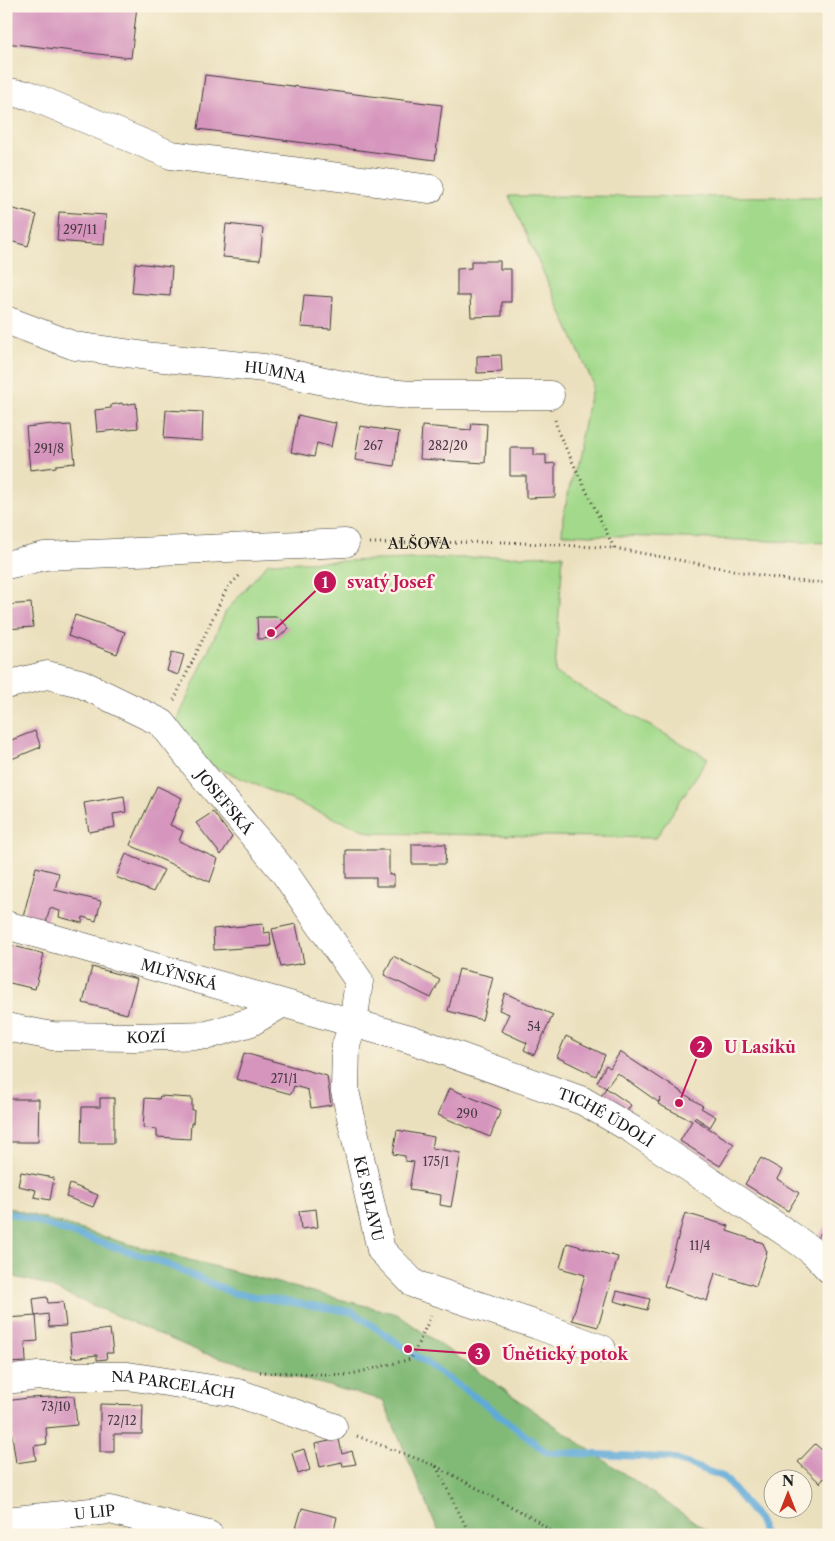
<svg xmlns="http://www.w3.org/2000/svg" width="835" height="1541" viewBox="0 0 835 1541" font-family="'Libre Caslon Text',serif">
  <rect width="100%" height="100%" fill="#fcf5e5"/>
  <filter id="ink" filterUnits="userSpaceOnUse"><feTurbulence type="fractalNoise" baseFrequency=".02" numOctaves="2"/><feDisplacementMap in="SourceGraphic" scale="10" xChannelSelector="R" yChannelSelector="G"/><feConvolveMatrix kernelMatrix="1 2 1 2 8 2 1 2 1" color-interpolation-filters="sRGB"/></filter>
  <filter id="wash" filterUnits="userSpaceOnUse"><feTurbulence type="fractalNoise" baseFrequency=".0096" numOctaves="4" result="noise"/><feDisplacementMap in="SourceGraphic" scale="20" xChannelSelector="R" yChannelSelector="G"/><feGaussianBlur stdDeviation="1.12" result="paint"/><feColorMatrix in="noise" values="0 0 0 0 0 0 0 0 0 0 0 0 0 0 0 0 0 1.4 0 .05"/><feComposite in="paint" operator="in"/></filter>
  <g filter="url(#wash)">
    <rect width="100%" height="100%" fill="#ebe0bd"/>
    <g fill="#a2d98a" stroke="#5f7a53">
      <path d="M509 196 829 197V543L562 534 563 517 593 383Z"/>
      <path d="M563 555 555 673 708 758 656 838 372 833 326 815 215 767 189 748 177 721 226 611 268 563Z"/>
    </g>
    <path fill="#81b976" stroke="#4e6a49" d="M6 1207 128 1244 397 1314 598 1456 714 1535H440L383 1400 203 1353 40 1283 6 1275Z"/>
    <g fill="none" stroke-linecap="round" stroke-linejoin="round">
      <path stroke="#61aad8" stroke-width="7" d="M6 1214H13L164 1263 233 1293 353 1312 488 1406 546 1452 671 1458 724 1477 757 1518 765 1535"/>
    </g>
    <g id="blocks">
      <g fill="#d695bd">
        <path d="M6 6H137L131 58 6 43Z"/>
        <path d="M205 75 442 105 435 160 198 129Z"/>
        <path d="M6 207 37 215 28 246 6 240Z"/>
        <path d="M59 212 106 215 104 245 57 241Z"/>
        <path d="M226 224 263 228 260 260 223 257Z"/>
        <path d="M471 261H500V269H511V302H502V316L471 317 470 296H457V269L471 268Z"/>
        <path d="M135 263 172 267 170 296 132 293Z"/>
        <path d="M304 295 333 297 331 329 301 327Z"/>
        <path d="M501 355 502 372 477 373V356Z"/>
        <path d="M122 403 123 405 136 403 138 428 97 432 95 410 111 408V405Z"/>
        <path d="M166 410 203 412 202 441 164 438Z"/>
        <path d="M298 415 333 423 336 422 331 447 317 443 314 457 291 452Z"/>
        <path d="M472 423 487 424 485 463 420 459 422 426 471 430Z"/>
        <path d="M52 424V426L71 425 75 463 56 465V467L30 470 26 427Z"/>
        <path d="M360 426 399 432 394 466 355 460Z"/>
        <path d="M510 448H534V455H546V464L555 463V497L526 498V476H510Z"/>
        <path d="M31 603 33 627 6 629V605Z"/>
        <path d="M75 615 125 632 117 654 68 636Z"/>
        <path d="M257 617H278L289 628 278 638 258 639Z"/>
        <path d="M172 652 184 655 178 675 167 671Z"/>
        <path d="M35 731 41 747 9 760 6 753V742Z"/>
        <path d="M157 786 182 798 170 825 183 831 179 841 218 859 210 882 130 845Z"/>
        <path d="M124 796 126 812 113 814 115 827 89 832 84 803Z"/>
        <path d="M213 812 232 837 221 855 196 823Z"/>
        <path d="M412 844H446L445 864H412Z"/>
        <path d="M346 850H389V875H394V886H376V878H346Z"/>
        <path d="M126 854 164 870 153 892 116 877Z"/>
        <path d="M36 867 59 873 55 890 101 901 96 921 83 917 82 923 59 917 60 911 50 908 46 923 23 917Z"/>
        <path d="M263 924 264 933 270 932 271 946 214 950 213 929Z"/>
        <path d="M296 924 304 963 281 967 272 929Z"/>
        <path d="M6 944 44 954 35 989 6 982Z"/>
        <path d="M393 956 440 980 431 998 384 975Z"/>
        <path d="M92 967 137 979 127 1014 83 1003Z"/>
        <path d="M459 969 493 977 482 1020 448 1011Z"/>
        <path d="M505 993 553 1015 534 1055 524 1050 527 1043 501 1031 509 1014 499 1010Z"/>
        <path d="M566 1036 605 1055 596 1076 557 1057Z"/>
        <path d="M620 1052 703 1106 701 1108 716 1117 710 1127 695 1117 694 1119 734 1144 720 1166 680 1141 692 1121 658 1104 661 1098 658 1102 617 1073 606 1088 597 1082 606 1065 610 1068Z"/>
        <path d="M244 1053 327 1076 331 1105 311 1108 308 1090 294 1086 291 1094 236 1079Z"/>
        <path d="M449 1088 501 1110 490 1137 438 1115Z"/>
        <path d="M606 1088 631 1105 624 1116 599 1100Z"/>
        <path d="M160 1096 192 1098V1110H194L193 1123H191L190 1139 157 1137V1129L143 1128 145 1098 159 1099Z"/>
        <path d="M100 1098H114V1143H81L82 1107H100Z"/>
        <path d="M7 1099H39L38 1142H6Z"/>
        <path d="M397 1130 434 1137 432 1148 461 1153 451 1207 440 1205 441 1195 409 1190 414 1162 405 1161V1156L393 1154Z"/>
        <path d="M761 1158 782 1170 777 1179 799 1193 788 1211 745 1184Z"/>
        <path d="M21 1172 54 1178 50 1200 34 1197 36 1190 18 1186Z"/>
        <path d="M70 1184 98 1195 93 1207 66 1197Z"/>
        <path d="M316 1209 318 1227 301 1229 299 1211Z"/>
        <path d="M685 1213 729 1226 727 1231 763 1243 767 1252 756 1286 715 1273 707 1301 664 1286Z"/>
        <path d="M829 1223V1250L816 1239Z"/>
        <path d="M567 1243 618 1257 598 1327 572 1320 585 1275 560 1268Z"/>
        <path d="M617 1291 650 1299 647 1310 614 1301Z"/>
        <path d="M47 1297 48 1303 63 1302 66 1326 49 1327 48 1314 35 1316 33 1299Z"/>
        <path d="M36 1316 38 1341 25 1342 26 1362 6 1363V1318Z"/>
        <path d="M110 1329 113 1353H106L107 1359 97 1360V1355L72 1358 70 1334Z"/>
        <path d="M74 1396 77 1425 46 1428 47 1444 34 1446 36 1460 16 1463 11 1428 6 1429V1401L28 1398Z"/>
        <path d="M100 1404 143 1405 142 1434H114V1452H100Z"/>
        <path d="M339 1439 342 1454 352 1451 356 1464 343 1466 342 1462 320 1467 315 1444Z"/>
        <path d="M815 1444 829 1456V1482L824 1478 820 1483 798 1462Z"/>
        <path d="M304 1449 310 1470 298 1474 292 1453Z"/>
        <path d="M302 1508 337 1517 333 1535H305L295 1532Z"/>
      </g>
    </g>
  </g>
  <g filter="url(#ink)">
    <use href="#blocks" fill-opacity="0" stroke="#3b3934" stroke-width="1"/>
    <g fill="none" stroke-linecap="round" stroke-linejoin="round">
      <defs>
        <g id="minor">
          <path d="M6 92 29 95 171 155 430 189"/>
          <path id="s2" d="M6 320 75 346 154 357 264 368 375 392 411 395H550"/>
          <path d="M6 565 45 556 345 543"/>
          <path id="s3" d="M6 685 47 675 80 683 162 723 202 774 284 872 359 981 353 1024 346 1045 345 1091 381 1250 414 1284 537 1325 602 1349"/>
          <path id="s4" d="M6 925 410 1039 583 1101 633 1130 797 1240 813 1252 829 1269"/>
          <path id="s5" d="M6 1027 52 1036 135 1037 208 1035 251 1022 281 1004"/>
          <path id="s6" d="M6 1380 38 1376H128L238 1393 333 1427"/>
          <path id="s7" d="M6 1521 110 1510 209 1535"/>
        </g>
      </defs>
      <use href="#minor" stroke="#3b3934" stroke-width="29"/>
      <g stroke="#3b3934" stroke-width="3" stroke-dasharray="1 4" stroke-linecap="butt">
        <path d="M555 420 559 434 614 548"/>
        <path id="s1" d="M370 543 504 542 614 548 791 581 829 583"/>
        <path d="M174 700 227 588 241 574"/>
        <path d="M260 1372 348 1375 411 1359 431 1316"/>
        <path d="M357 1436 436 1466 470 1535"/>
        <path d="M436 1466 534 1519 557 1535"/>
      </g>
      <use href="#minor" stroke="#fff" stroke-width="28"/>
    </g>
  </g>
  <g text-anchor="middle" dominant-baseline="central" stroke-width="5" stroke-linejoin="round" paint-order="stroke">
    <g font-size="12" fill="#4a3a44">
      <text x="80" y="229">297/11</text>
      <text x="373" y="445">267</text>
      <text x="448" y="445">282/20</text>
      <text x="49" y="448">291/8</text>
      <text x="534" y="1026">54</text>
      <text x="284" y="1078">271/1</text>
      <text x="467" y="1113">290</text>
      <text x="436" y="1161">175/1</text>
      <text x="700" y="1245">11/4</text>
      <text x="56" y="1406">73/10</text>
      <text x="122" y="1420">72/12</text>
    </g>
    <g font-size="15" fill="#1c1c1c" stroke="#fcf5e5">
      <text stroke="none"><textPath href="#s2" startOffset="276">HUMNA</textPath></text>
      <text stroke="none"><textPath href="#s1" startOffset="49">ALŠOVA</textPath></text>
      <text stroke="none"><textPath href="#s3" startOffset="268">JOSEFSKÁ</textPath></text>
      <text stroke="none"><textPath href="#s4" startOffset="180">MLÝNSKÁ</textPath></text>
      <text stroke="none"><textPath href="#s5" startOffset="141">KOZÍ</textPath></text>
      <text stroke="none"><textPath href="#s4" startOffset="631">TICHÉ ÚDOLÍ</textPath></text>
      <text stroke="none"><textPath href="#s3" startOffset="714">KE SPLAVU</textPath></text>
      <text stroke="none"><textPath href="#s6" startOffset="168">NA PARCELÁCH</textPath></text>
      <text stroke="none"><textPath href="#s7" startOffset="89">U LIP</textPath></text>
    </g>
  </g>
  <path fill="none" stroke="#c2185b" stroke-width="2" d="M271 633L325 582M679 1103L701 1047M408 1349L479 1354"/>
  <g fill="#c2185b" stroke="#fcf5e5" stroke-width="2">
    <circle cx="271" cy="633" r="5"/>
    <circle cx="679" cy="1103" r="5"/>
    <circle cx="408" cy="1349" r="5"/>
    <circle cx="325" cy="582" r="12"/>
    <circle cx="701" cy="1047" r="12"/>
    <circle cx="479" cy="1354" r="12"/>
  </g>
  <g font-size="15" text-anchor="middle" font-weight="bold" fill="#fff">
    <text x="325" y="588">1</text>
    <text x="701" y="1052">2</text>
    <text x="479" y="1359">3</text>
  </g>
  <g font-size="16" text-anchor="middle" font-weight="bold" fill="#c2185b" stroke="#fcf5e5" stroke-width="5" stroke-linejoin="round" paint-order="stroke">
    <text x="390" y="588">svatý Josef</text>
    <text x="760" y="1053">U Lasíků</text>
    <text x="565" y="1360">Únětický potok</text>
  </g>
  <rect width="835" height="1541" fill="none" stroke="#fcf5e5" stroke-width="25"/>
  <g transform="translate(788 1494)"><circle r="24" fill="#fcf5e5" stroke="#a29e95"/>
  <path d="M0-4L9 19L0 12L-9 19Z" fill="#c8321e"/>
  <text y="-8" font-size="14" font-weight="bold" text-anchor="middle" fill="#1c1c1c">N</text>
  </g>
</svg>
